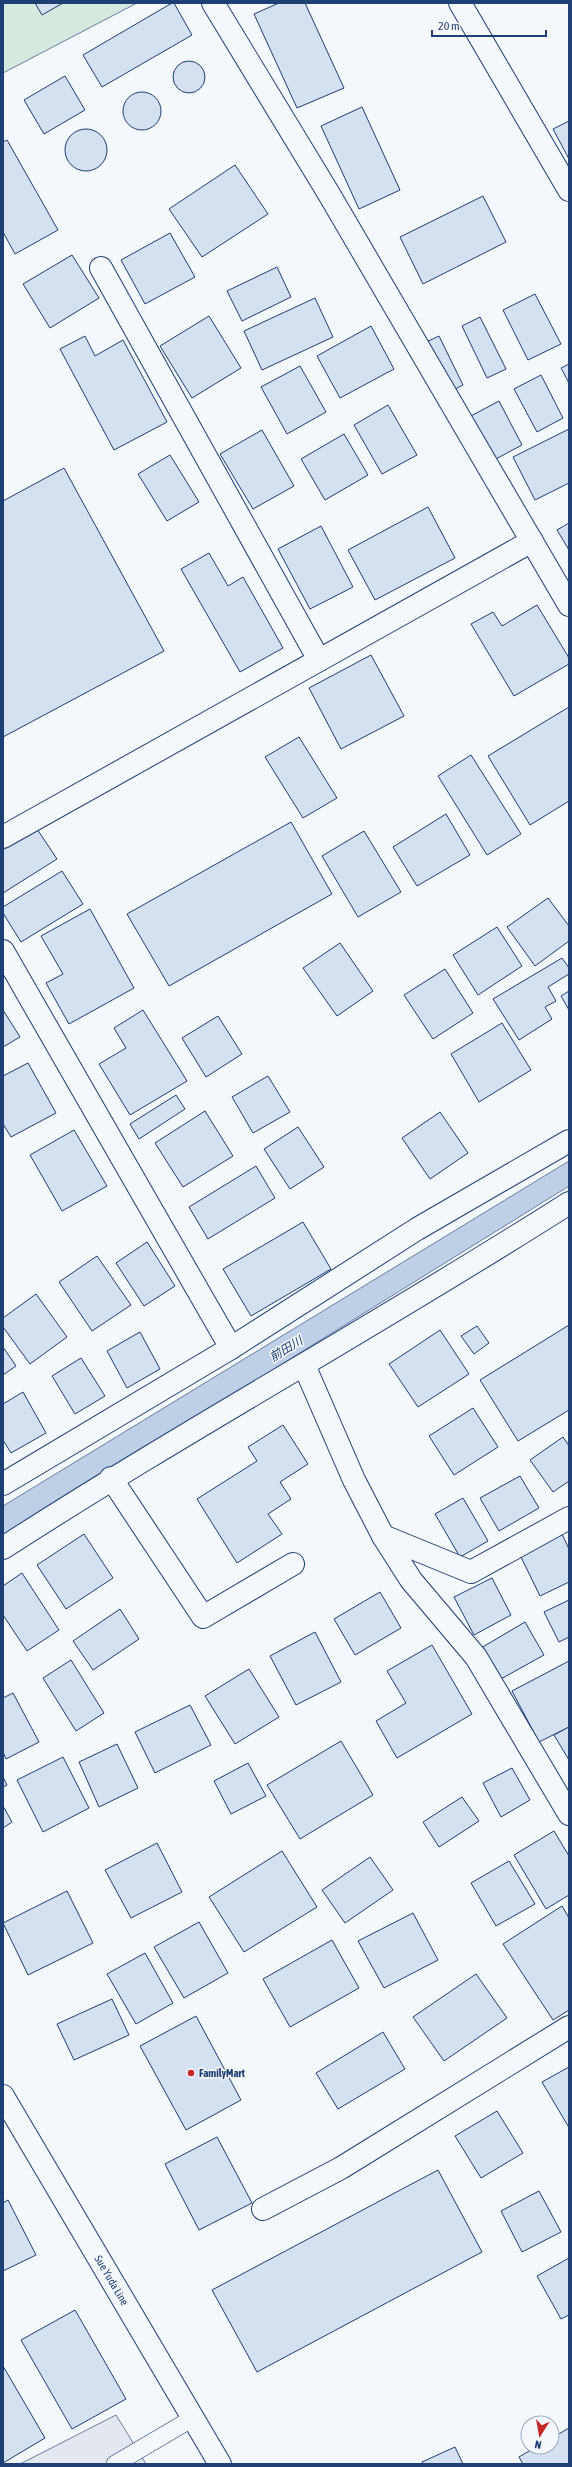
<svg xmlns="http://www.w3.org/2000/svg" width="572" height="2467" viewBox="0 0 572 2467" font-family="'Asap Condensed','Noto Sans JP',sans-serif">
  <rect width="100%" height="100%" fill="#f4f7fb"/>
  <path fill="#d7e8df" stroke="#687fa3" d="M3 3H137L3 73Z"/>
  <path fill="#e3e8f0" stroke="#687fa3" d="M116 2415 146 2464H20Z"/>
  <path fill="#bed0e5" stroke="#687fa3" d="M569 1161V1186L3 1537V1506Z"/>
  <g fill="#d5e0f0" stroke="#1d3f73">
    <path d="M35 3H63L42 15Z"/>
    <path d="M172 3H174L192 35 102 87 83 55Z"/>
    <path d="M279 3H305L344 88 297 108 254 14Z"/>
    <circle cx="189" cy="77" r="16"/>
    <path d="M65 76 85 110 44 134 24 100Z"/>
    <circle cx="142" cy="111" r="19"/>
    <path d="M362 107 400 190 359 209 321 126Z"/>
    <path d="M569 121V159L553 129Z"/>
    <circle cx="86" cy="150" r="21"/>
    <path d="M7 140 58 230 15 254 3 232V142Z"/>
    <path d="M235 165 268 214 202 257 169 209Z"/>
    <path d="M483 196 506 242 423 284 400 237Z"/>
    <path d="M170 233 195 277 145 304 121 260Z"/>
    <path d="M72 255 99 298 50 328 23 284Z"/>
    <path d="M277 267 291 297 242 321 227 291Z"/>
    <path d="M535 294 561 344 528 360 503 310Z"/>
    <path d="M315 298 333 337 262 370 244 331Z"/>
    <path d="M209 316 241 368 192 398 160 346Z"/>
    <path d="M480 317 506 369 487 378 462 326Z"/>
    <path d="M371 326 394 369 340 398 317 356Z"/>
    <path d="M85 336 95 356 123 340 167 422 114 450 60 349Z"/>
    <path d="M439 336 463 385 445 394 420 345Z"/>
    <path d="M569 364V383L561 368Z"/>
    <path d="M300 366 326 412 287 434 261 387Z"/>
    <path d="M541 375 563 418 537 432 514 389Z"/>
    <path d="M499 401 522 445 492 461 469 417Z"/>
    <path d="M388 405 417 455 382 474 354 425Z"/>
    <path d="M569 429V483L535 500 513 457Z"/>
    <path d="M262 430 294 486 253 509 220 454Z"/>
    <path d="M344 434 368 475 325 500 301 459Z"/>
    <path d="M170 455 199 502 167 521 138 474Z"/>
    <path d="M64 468 164 651 3 737V501Z"/>
    <path d="M428 507 455 558 375 600 348 550Z"/>
    <path d="M569 523V550L557 530Z"/>
    <path d="M321 526 353 587 310 609 278 549Z"/>
    <path d="M209 553 228 586 243 577 283 648 240 672 181 569Z"/>
    <path d="M537 605 569 658V664L514 696 471 624 493 612 502 626Z"/>
    <path d="M371 655 404 716 341 749 309 688Z"/>
    <path d="M569 707V801L530 825 488 756Z"/>
    <path d="M299 737 337 798 303 818 265 757Z"/>
    <path d="M471 755 521 834 487 855 438 776Z"/>
    <path d="M446 814 470 855 417 886 393 847Z"/>
    <path d="M291 822 332 894 169 986 127 914Z"/>
    <path d="M33 823 57 859 3 893V842Z"/>
    <path d="M364 831 401 892 358 917 322 856Z"/>
    <path d="M62 871 83 904 21 942 3 913V907Z"/>
    <path d="M548 898 569 926V941L535 966 507 927Z"/>
    <path d="M90 909 134 988 69 1024 46 983 63 974 41 936Z"/>
    <path d="M497 927 522 966 478 995 453 955Z"/>
    <path d="M340 943 373 991 337 1016 303 968Z"/>
    <path d="M562 958 569 968V974L548 987 556 1001 545 1007 552 1019 519 1040 493 999Z"/>
    <path d="M445 969 473 1013 433 1039 404 995Z"/>
    <path d="M569 991V1010L561 996Z"/>
    <path d="M3 1010 20 1037 3 1047Z"/>
    <path d="M143 1010 187 1081 130 1115 99 1064 126 1048 114 1028Z"/>
    <path d="M218 1016 242 1054 206 1077 182 1038Z"/>
    <path d="M502 1023 531 1070 479 1102 451 1054Z"/>
    <path d="M28 1063 56 1113 11 1137 3 1124V1076Z"/>
    <path d="M268 1076 290 1112 253 1133 232 1097Z"/>
    <path d="M176 1095 185 1109 139 1139 130 1124Z"/>
    <path d="M205 1111 233 1156 183 1187 155 1143Z"/>
    <path d="M440 1112 468 1153 430 1179 402 1138Z"/>
    <path d="M298 1127 324 1167 290 1189 264 1149Z"/>
    <path d="M74 1130 107 1186 62 1211 30 1155Z"/>
    <path d="M256 1166 275 1198 208 1239 189 1207Z"/>
    <path d="M303 1222 331 1269 251 1316 223 1269Z"/>
    <path d="M147 1242 175 1286 144 1306 116 1263Z"/>
    <path d="M97 1256 131 1305 92 1331 59 1282Z"/>
    <path d="M36 1294 67 1337 30 1364 3 1327V1318Z"/>
    <path d="M569 1325V1410L518 1441 480 1380Z"/>
    <path d="M477 1326 489 1343 474 1354 461 1336Z"/>
    <path d="M440 1330 469 1374 418 1407 389 1364Z"/>
    <path d="M140 1332 160 1369 127 1388 107 1351Z"/>
    <path d="M3 1347 16 1366 3 1375Z"/>
    <path d="M81 1358 105 1396 75 1414 52 1376Z"/>
    <path d="M23 1392 46 1433 11 1453 3 1440V1404Z"/>
    <path d="M473 1408 498 1447 454 1475 429 1436Z"/>
    <path d="M283 1425 308 1464 280 1482 291 1499 268 1514 282 1534 237 1563 197 1499 257 1461 248 1447Z"/>
    <path d="M563 1437 569 1446V1481L553 1492 530 1460Z"/>
    <path d="M520 1476 539 1508 499 1531 480 1498Z"/>
    <path d="M463 1498 488 1541 460 1557 435 1514Z"/>
    <path d="M84 1534 113 1578 66 1609 37 1565Z"/>
    <path d="M562 1534 569 1549V1582L540 1596 520 1555Z"/>
    <path d="M22 1573 59 1630 27 1651 3 1615V1586Z"/>
    <path d="M492 1578 511 1615 474 1635 454 1597Z"/>
    <path d="M380 1592 401 1628 355 1655 334 1619Z"/>
    <path d="M569 1600V1637L559 1642 544 1612Z"/>
    <path d="M120 1609 139 1639 93 1670 73 1641Z"/>
    <path d="M525 1622 544 1655 499 1680 481 1648Z"/>
    <path d="M315 1632 341 1682 296 1705 270 1656Z"/>
    <path d="M432 1645 472 1714 397 1758 376 1721 406 1703 387 1671Z"/>
    <path d="M71 1660 104 1713 76 1731 43 1678Z"/>
    <path d="M569 1661V1727L539 1742 512 1691Z"/>
    <path d="M249 1669 279 1717 235 1744 205 1696Z"/>
    <path d="M13 1693 39 1742 6 1759 3 1752V1698Z"/>
    <path d="M190 1705 211 1745 155 1773 135 1732Z"/>
    <path d="M569 1727V1760L554 1735Z"/>
    <path d="M341 1741 373 1795 300 1839 267 1785Z"/>
    <path d="M117 1744 138 1788 99 1807 79 1762Z"/>
    <path d="M63 1757 89 1808 43 1832 17 1780Z"/>
    <path d="M248 1763 266 1796 231 1814 214 1781Z"/>
    <path d="M512 1768 530 1800 501 1817 483 1783Z"/>
    <path d="M3 1777 7 1785 3 1787Z"/>
    <path d="M462 1797 479 1821 439 1847 423 1822Z"/>
    <path d="M3 1806 12 1822 3 1828Z"/>
    <path d="M554 1831 569 1856V1895L546 1909 514 1855Z"/>
    <path d="M157 1843 182 1892 131 1918 105 1870Z"/>
    <path d="M282 1851 317 1907 244 1952 209 1897Z"/>
    <path d="M370 1857 393 1890 345 1923 322 1890Z"/>
    <path d="M509 1861 535 1904 496 1926 471 1883Z"/>
    <path d="M67 1891 93 1943 28 1975 3 1923Z"/>
    <path d="M562 1906 569 1918V2010L553 2020 503 1944Z"/>
    <path d="M413 1913 438 1960 384 1988 358 1941Z"/>
    <path d="M199 1922 228 1973 184 1998 154 1947Z"/>
    <path d="M332 1940 359 1988 290 2027 263 1979Z"/>
    <path d="M145 1953 173 2003 136 2024 107 1974Z"/>
    <path d="M476 1974 507 2018 444 2061 413 2017Z"/>
    <path d="M112 1999 129 2035 74 2060 57 2024Z"/>
    <path d="M196 2016 241 2100 186 2130 140 2046Z"/>
    <path d="M383 2032 405 2069 338 2109 316 2073Z"/>
    <path d="M569 2067V2126H568L542 2082Z"/>
    <path d="M497 2111 523 2153 481 2178 455 2136Z"/>
    <path d="M217 2137 252 2203 199 2230 165 2164Z"/>
    <path d="M438 2170 482 2252 257 2372 212 2290Z"/>
    <path d="M539 2191 561 2232 522 2252 501 2211Z"/>
    <path d="M8 2200 36 2255 3 2271V2203Z"/>
    <path d="M569 2258V2315L561 2319 537 2276Z"/>
    <path d="M75 2310 126 2399 72 2429 21 2340Z"/>
    <path d="M3 2366 45 2438 3 2463Z"/>
    <path d="M569 2428V2464H523L519 2457 536 2447H552V2438Z"/>
    <path d="M455 2447 463 2464H423L422 2462Z"/>
  </g>
  <g fill="none" stroke-linecap="round" stroke-linejoin="round">
    <defs>
      <path id="service" d="M115 2464 193 2418"/>
      <g id="minor">
        <path d="M213 3 329 194 569 605"/>
        <path d="M460 3 569 190"/>
        <path d="M101 268 319 660"/>
        <path d="M3 837 532 541"/>
        <path d="M3 951 231 1348"/>
        <path d="M304 1365 354 1480 383 1536 411 1580 476 1657 569 1814"/>
        <path d="M111 1478 203 1617 293 1564"/>
        <path d="M3 1484 231 1348 417 1229 569 1141"/>
        <path d="M383 1536 471 1572 569 1518"/>
        <path d="M3 1548C189 1428 383 1322 569 1203"/>
        <path d="M263 2209 341 2168 569 2027"/>
      </g>
      <g id="secondary">
        <path id="s1" d="M3 2096 220 2464"/>
      </g>
    </defs>
    <use href="#service" stroke="#1d3f73" stroke-width="18"/>
    <use href="#minor" stroke="#1d3f73" stroke-width="24"/>
    <use href="#secondary" stroke="#1d3f73" stroke-width="24"/>
    <use href="#service" stroke="#f4f7fb" stroke-width="17"/>
    <use href="#minor" stroke="#f4f7fb" stroke-width="22"/>
    <use href="#secondary" stroke="#f4f7fb" stroke-width="22"/>
  </g>
  <circle fill="#c62828" stroke="#f4f7fb" stroke-width="1.5" cx="191" cy="2073" r="4"/>
  <g text-anchor="middle" dominant-baseline="central" stroke-width="3" stroke-linejoin="round" paint-order="stroke">
    <g font-size="11" font-weight="bold" fill="#1d3f73" stroke="#f4f7fb" text-anchor="start">
      <text x="199" y="2073">FamilyMart</text>
    </g>
    <g font-size="11" fill="#1d3f73" stroke="#f4f7fb">
      <text stroke="none"><textPath href="#s1" startOffset="214">Sue Yuda Line</textPath></text>
    </g>
    <g font-size="12" font-style="italic" fill="#1d3f73" stroke="#f4f7fb">
      <text transform="translate(286 1349) rotate(-31)">前田川</text>
    </g>
  </g>
  <rect width="572" height="2467" fill="none" stroke="#1d3f73" stroke-width="8"/>
  <g transform="translate(540 2435) rotate(191)"><circle r="19" fill="#f4f7fb" stroke="#9eadc5"/>
  <path d="M0-3L7 15L0 10L-7 15Z" fill="#c62828"/>
  <text y="-6" font-size="11" font-weight="bold" text-anchor="middle" fill="#1d3f73">N</text>
  </g>
  <path d="M432 30v6h114v-6" fill="none" stroke="#1d3f73" stroke-width="2"/>
  <text x="438" y="30" font-size="12" fill="#1d3f73" stroke="#f4f7fb" stroke-width="3" paint-order="stroke">20 m</text>
</svg>
